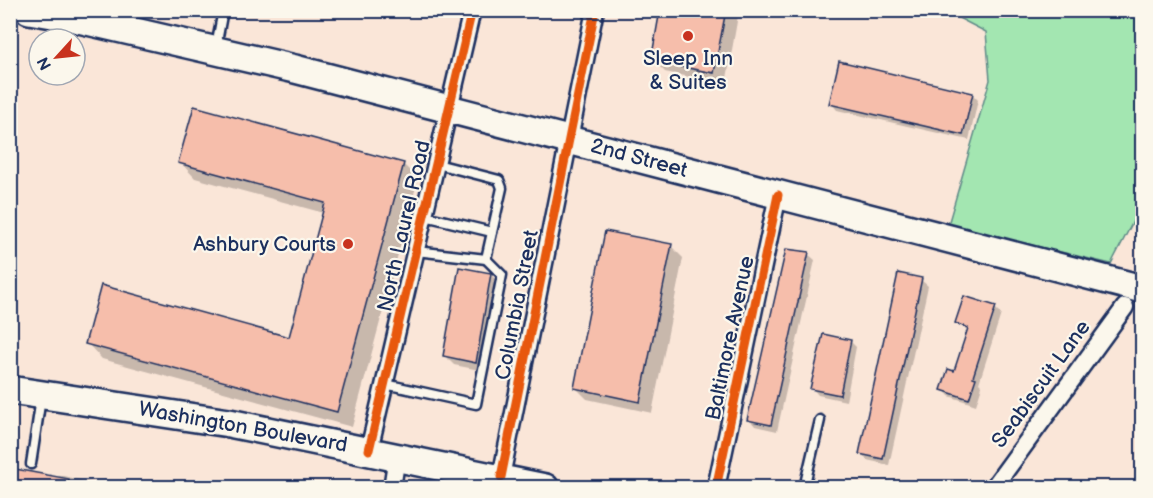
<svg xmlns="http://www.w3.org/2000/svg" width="1153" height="498" viewBox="0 0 1153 498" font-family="'Balsamiq Sans',sans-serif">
  <rect width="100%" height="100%" fill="#fae6d8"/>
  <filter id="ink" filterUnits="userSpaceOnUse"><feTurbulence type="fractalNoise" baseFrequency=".0167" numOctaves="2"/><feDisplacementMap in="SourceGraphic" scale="12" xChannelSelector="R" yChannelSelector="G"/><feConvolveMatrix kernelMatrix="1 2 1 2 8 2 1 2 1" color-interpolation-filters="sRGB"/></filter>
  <g filter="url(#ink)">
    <path fill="#a3e6b1" stroke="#5f8a88" stroke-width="1.5" d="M945 11H1142V204L1111 264 948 225 990 80 986 32Z"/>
    <g fill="#0003">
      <path d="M662 10H739L726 84 665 72 653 60Z"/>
      <path d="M972 94 978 100 969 140 837 110 831 103Z"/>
      <path d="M10 153 17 159 10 184Z"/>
      <path d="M180 162 403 164 418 179 352 427 102 359 87 343 290 339 324 213 195 178Z"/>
      <path d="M671 246 683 258 652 413 587 399 575 387Z"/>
      <path d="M808 254 815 260 777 431 755 426 749 419Z"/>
      <path d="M490 274 499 283 485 371 454 365 445 356Z"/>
      <path d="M921 280 928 286 889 465 867 460 860 453Z"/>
      <path d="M995 308 1001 314 979 383 982 386 976 405 949 396 943 389 955 373 969 331 957 323Z"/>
      <path d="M850 341 856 347 846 401 818 395 812 388Z"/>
      <path d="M59 475 115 488H10L58 479Z"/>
    </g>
    <g fill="#f6beab" stroke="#1b2f5e" stroke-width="1.5">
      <path d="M660 10H726L714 73 651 61Z"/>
      <path d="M839 61 973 93 963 135 829 104Z"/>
      <path d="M194 106 404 163 337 412 85 344 101 285 289 337 325 203 178 163Z"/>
      <path d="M605 231 672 244 640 402 574 388Z"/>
      <path d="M786 249 809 252 771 425 747 420Z"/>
      <path d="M459 267 491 273 476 363 443 356Z"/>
      <path d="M898 273 922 278 883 459 859 454Z"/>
      <path d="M964 296 996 306 973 377 976 378 969 399 941 390 948 369 954 371 968 328 955 323Z"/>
      <path d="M823 334 851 340 840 395 810 389Z"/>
      <path d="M10 468 69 479 68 488H10Z"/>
    </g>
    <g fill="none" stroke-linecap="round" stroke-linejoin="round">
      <defs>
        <g id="service">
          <path d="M216 47 223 10"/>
          <path d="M425 216 492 232"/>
          <path d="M416 251 486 259"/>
          <path d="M385 384 476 404 502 275 486 259 502 188 499 180 437 164"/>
          <path d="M31 464 41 398"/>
          <path d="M804 488 820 420"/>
        </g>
        <g id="minor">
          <path d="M369 450 472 10"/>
          <path d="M501 477 595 10"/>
          <path d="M392 488 397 456"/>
          <path d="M716 488 778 195"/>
          <path d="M993 488 1125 307"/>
        </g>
        <g id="primary">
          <path d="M29 10 70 17 295 69 1142 289"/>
          <path d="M10 390 229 423 545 488"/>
        </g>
      </defs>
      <use href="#service" stroke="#1b2f5e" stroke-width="13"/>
      <use href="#minor" stroke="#1b2f5e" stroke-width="21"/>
      <use href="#primary" stroke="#1b2f5e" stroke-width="32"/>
      <use href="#service" stroke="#fbf7ec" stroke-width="8"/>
      <use href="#minor" stroke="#fbf7ec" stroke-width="16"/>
      <use href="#primary" stroke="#fbf7ec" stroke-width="27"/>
      <defs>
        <g id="cycleway">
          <path d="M369 450 472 10"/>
          <path d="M501 477 595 10"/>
          <path d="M716 488 778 195"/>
        </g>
      </defs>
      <use href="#cycleway" stroke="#fbf7ec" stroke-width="13"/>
      <use href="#cycleway" stroke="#e8590c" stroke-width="9"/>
    </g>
  </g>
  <g fill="#c8321e" stroke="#fbf7ec" stroke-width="2">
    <circle cx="688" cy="36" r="6"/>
    <circle cx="348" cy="244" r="6"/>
  </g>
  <g text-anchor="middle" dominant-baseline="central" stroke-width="4.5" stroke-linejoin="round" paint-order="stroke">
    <g font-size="21" fill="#1b2f5e" stroke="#fbf7ec">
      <text x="688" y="58">Sleep Inn<tspan x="688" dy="24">&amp; Suites</tspan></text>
      <text x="336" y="244" text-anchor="end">Ashbury Courts</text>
    </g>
    <g font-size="21" fill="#1b2f5e" stroke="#fbf7ec">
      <text transform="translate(639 158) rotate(15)">2nd Street</text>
      <text transform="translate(404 226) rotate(-77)">North Laurel Road</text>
      <text transform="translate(517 305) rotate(-79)">Columbia Street</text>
      <text transform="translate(730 338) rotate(-78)">Baltimore Avenue</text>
      <text transform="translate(1041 384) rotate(-54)">Seabiscuit Lane</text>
      <text transform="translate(243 427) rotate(10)">Washington Boulevard</text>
    </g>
  </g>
  <rect width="1153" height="498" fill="none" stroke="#fbf7ec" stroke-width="36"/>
  <rect x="18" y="18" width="1117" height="462" fill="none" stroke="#1b2f5e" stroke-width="2" filter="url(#ink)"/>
  <g transform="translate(57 57) rotate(243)"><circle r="28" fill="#fbf7ec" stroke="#a1a7b3" stroke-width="1.5"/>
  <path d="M0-4.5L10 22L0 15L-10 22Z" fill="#c8321e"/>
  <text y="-9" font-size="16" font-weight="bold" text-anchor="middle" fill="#1b2f5e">N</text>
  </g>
</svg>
